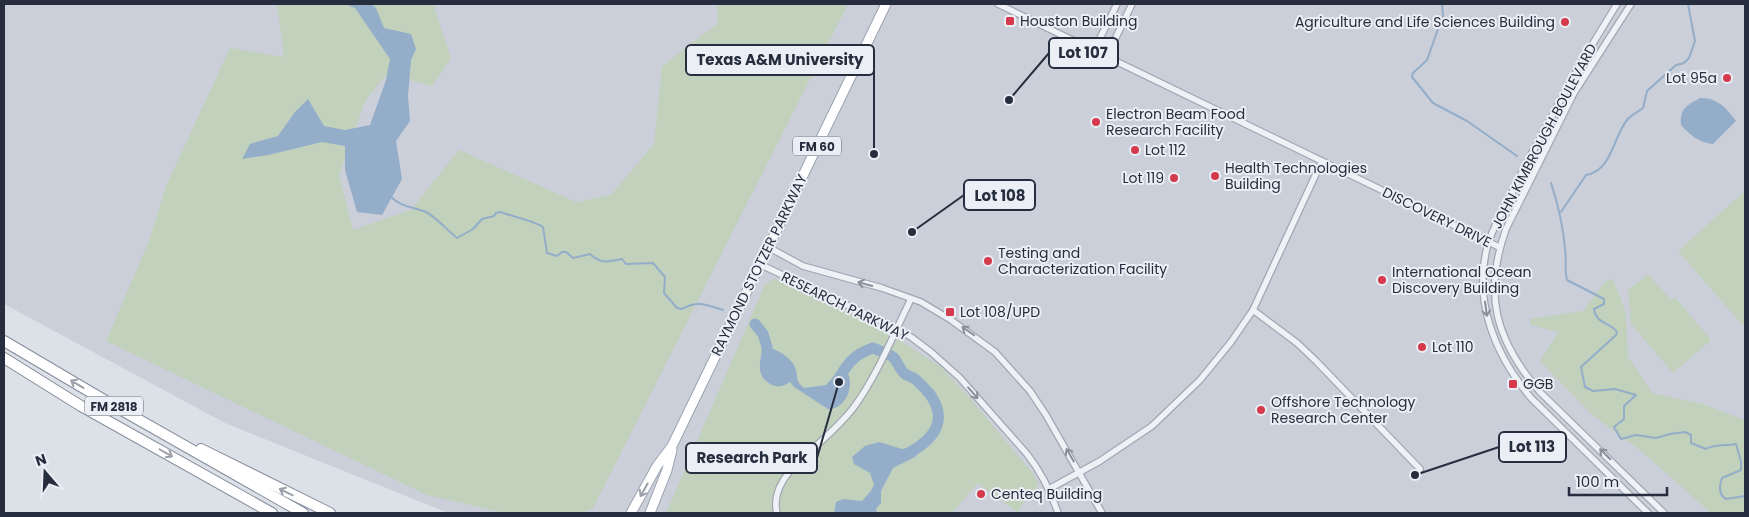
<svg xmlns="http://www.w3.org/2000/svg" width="1749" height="517" viewBox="0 0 1749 517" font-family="Poppins,sans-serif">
  <rect width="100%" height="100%" fill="#dce0e7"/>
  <path fill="#cacfd9" d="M4 4H1745V513H448L225 423 4 304Z"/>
  <g fill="#c1d1bc">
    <path d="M277 4H433L451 59 432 86 387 74 365 101 339 175 353 230 411 210 459 150 576 202 611 195 654 144 662 66 717 24 718 4H848L593 508 581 513H505L427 495 106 341 149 241 166 186 230 48 284 57Z"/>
    <path d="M1745 191V328L1678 251Z"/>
    <path d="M1648 274 1671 300 1675 297 1711 340 1673 373 1631 324 1628 290Z"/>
    <path d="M773 279 783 280 880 328 941 367 969 397 1033 474 1038 483C1033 497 1024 499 1018 513L978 483 952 513H666L765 284Z"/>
    <path d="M1613 279 1626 313 1628 357 1652 393 1703 404 1744 420 1745 418V513H1711L1641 451 1591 414 1540 361 1559 332 1531 325 1530 319 1583 311 1606 281Z"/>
  </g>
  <g fill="#94adc9">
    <path d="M345 4H371L376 8 384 28 411 34 416 49 411 60 408 96 410 121 396 141 402 179 382 215 357 212 345 170V146L322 142 268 155 242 159 250 144 278 136 295 112 308 99 324 126 345 130 370 125 386 80 390 59 355 8Z"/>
    <path d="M1700 98C1716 97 1727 108 1736 121L1713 144C1700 143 1690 135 1681 125 1680 108 1686 106 1700 98Z"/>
    <path d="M763 334 766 337 771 348C781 352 793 359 796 370 798 380 796 381 804 388L826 385 840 369 846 370C856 384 846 410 828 409L794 387 790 382C784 386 779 388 772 385 749 373 767 355 760 338Z"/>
    <path d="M879 442 902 449 920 446 921 450 915 457 893 468 881 491V503L876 509 877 513H834L836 502 843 499 862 501 870 492 874 485 870 473 854 464 852 457 865 446Z"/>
  </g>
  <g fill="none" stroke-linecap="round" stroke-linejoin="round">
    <g stroke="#94adc9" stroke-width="2">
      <path d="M1442 4 1443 15 1427 60 1413 73 1412 77 1433 103 1467 121 1517 156"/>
      <path d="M1551 183C1558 204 1563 226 1565 249 1567 259 1564 269 1567 280L1604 299V304L1594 309C1596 324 1610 322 1617 332L1616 335 1581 367 1585 387 1593 391 1615 389 1636 395 1624 406V419L1614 427 1621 439 1636 435 1656 438 1670 434 1685 432 1691 435V443L1706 449C1715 444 1726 446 1736 444L1741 462V470L1722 478C1719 486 1718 494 1726 499L1745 496"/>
      <path d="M390 196C403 209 413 206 426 212 437 218 447 230 457 238L473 229 482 219 494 216 496 213 500 212C511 216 534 221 543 227L547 253 557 256 562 252H566L573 258 590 254C601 264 607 262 622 259L626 264 653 263 665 277 664 293 677 308 682 309C698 300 706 305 723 310"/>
      <path d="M1561 212 1586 175C1612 171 1613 137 1627 120 1631 115 1638 112 1643 108L1647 91 1676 65 1684 63 1689 58 1695 41 1688 4"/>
    </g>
    <g stroke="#94adc9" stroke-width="11">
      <path d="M755 324 763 334 767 347"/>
      <path d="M837 382C846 365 854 354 873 348 879 351 889 353 894 358 898 363 900 370 905 374 908 376 912 377 915 379 920 383 925 389 929 393 950 421 933 440 907 454"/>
    </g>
    <defs>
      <g id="minor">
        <path d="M998 4 1499 247"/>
        <path d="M1617 4C1589 49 1563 94 1538 142 1528 160 1518 180 1509 199 1501 213 1493 228 1488 244 1472 300 1495 355 1531 398L1648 513"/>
        <path d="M1631 4 1574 93 1506 229C1483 294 1495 340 1540 392L1664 513"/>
        <path d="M1094 50 1117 4"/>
        <path d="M1107 56 1132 4"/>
        <path d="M768 247 803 266 882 288 921 302 951 320 995 352 1030 391 1046 415 1102 513"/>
        <path d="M759 264 896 328 911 337 931 352 960 378 1027 454C1041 472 1051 492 1058 513"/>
        <path d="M1253 310 1297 343 1316 361 1420 469"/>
        <path d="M1049 489 1100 461 1152 426 1200 380 1231 342 1253 310 1322 161"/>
        <path d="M777 513C773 498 780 483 790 471 810 449 836 431 854 407 878 374 893 335 911 299"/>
      </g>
      <g id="primary">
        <path d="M631 513 657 466 672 446 886 4"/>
        <path d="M650 513 667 470 672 450"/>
      </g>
      <g id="trunk">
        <path d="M4 341 104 400 303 513"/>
        <path d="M4 358 81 406 272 513"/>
        <path d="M201 449 330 513"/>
      </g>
    </defs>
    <use href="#minor" stroke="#a1a7b1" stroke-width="8"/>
    <use href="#primary" stroke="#9ba4b3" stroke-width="11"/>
    <use href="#trunk" stroke="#838d9e" stroke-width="12"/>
    <use href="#minor" stroke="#eef1f5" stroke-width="5.5"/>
    <use href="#primary" stroke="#fff" stroke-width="9"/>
    <use href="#trunk" stroke="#fff" stroke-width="10"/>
  </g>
  <defs><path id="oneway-shaft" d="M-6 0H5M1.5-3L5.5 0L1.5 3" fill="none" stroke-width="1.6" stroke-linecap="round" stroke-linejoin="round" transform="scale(1.25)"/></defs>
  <g stroke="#8a8f9a">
    <use href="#oneway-shaft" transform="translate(865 284) rotate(-165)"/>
    <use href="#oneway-shaft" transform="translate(1486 309) rotate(82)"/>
    <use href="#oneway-shaft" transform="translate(968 331) rotate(-145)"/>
    <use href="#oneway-shaft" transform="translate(973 393) rotate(49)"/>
    <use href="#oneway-shaft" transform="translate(1605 454) rotate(-135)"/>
    <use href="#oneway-shaft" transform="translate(1070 455) rotate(-120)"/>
  </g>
  <g stroke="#9da0a8">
    <use href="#oneway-shaft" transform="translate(77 384) rotate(-149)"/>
    <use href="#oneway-shaft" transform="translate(166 453) rotate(30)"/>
    <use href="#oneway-shaft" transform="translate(644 490) rotate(119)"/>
    <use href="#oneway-shaft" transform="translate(286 492) rotate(-154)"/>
  </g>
  <g fill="#d4394c" stroke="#ebeff5" stroke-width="2">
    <rect x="1005" y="16" width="10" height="10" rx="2.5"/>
    <circle cx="1565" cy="22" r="5"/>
    <circle cx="1727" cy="78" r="5"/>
    <circle cx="1096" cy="122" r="5"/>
    <circle cx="1135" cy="150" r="5"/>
    <circle cx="1215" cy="176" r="5"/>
    <circle cx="1174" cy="178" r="5"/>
    <circle cx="988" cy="261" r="5"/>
    <circle cx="1382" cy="280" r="5"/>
    <rect x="945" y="307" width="10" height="10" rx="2.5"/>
    <circle cx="1422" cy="347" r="5"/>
    <rect x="1508" y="379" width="10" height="10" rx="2.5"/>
    <circle cx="1261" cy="410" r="5"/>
    <circle cx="981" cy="494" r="5"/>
  </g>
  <g text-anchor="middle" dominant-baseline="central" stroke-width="4" stroke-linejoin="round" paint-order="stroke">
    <g fill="#ebeff5" stroke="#606775" stroke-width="1">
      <rect x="793" y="136.5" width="48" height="19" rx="4"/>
      <rect x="85" y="396.5" width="58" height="19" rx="4"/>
    </g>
    <g font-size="12" font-weight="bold" fill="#252d3e">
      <text x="817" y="146">FM 60</text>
      <text x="114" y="406">FM 2818</text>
    </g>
    <g font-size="14" fill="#252d3e" stroke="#ebeff5" text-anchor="start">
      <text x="1020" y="21">Houston Building</text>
      <text x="1555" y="22" text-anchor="end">Agriculture and Life Sciences Building</text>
      <text x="1717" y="78" text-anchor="end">Lot 95a</text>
      <text x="1106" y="114">Electron Beam Food<tspan x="1106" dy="16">Research Facility</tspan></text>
      <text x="1145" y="150">Lot 112</text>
      <text x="1225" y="168">Health Technologies<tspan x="1225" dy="16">Building</tspan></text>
      <text x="1164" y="178" text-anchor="end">Lot 119</text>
      <text x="998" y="253">Testing and<tspan x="998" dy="16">Characterization Facility</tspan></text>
      <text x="1392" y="272">International Ocean<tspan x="1392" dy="16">Discovery Building</tspan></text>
      <text x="960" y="312">Lot 108/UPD</text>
      <text x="1432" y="347">Lot 110</text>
      <text x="1523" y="384">GGB</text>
      <text x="1271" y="402">Offshore Technology<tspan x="1271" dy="16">Research Center</tspan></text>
      <text x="991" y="494">Centeq Building</text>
    </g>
    <g font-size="14" fill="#252d3e" stroke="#ebeff5">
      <text transform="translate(1544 136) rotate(-62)">JOHN KIMBROUGH BOULEVARD</text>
      <text transform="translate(1437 217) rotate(26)">DISCOVERY DRIVE</text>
      <text transform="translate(759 265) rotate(-64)">RAYMOND STOTZER PARKWAY</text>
      <text transform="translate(845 306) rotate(26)">RESEARCH PARKWAY</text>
    </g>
  </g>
  <path fill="none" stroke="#252d3e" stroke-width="2" d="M1009 100L1049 53M874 154L874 60M912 232L964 195M1415 475L1499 447M839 382L817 458"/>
  <g fill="#252d3e" stroke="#ebeff5" stroke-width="2">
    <circle cx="1009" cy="100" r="5"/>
    <circle cx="874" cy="154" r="5"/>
    <circle cx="912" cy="232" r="5"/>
    <circle cx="1415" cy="475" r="5"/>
    <circle cx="839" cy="382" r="5"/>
  </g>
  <g fill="#ebeff5" stroke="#252d3e" stroke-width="2">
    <rect x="1049" y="38" width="69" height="30" rx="5"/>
    <rect x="686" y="45" width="188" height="30" rx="5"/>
    <rect x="964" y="180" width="71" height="30" rx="5"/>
    <rect x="1499" y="432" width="67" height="30" rx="5"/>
    <rect x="686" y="443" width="131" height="30" rx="5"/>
  </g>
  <g font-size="15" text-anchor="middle" font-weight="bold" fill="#252d3e">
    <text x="1083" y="58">Lot 107</text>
    <text x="780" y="65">Texas A&amp;M University</text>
    <text x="1000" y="201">Lot 108</text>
    <text x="1532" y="452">Lot 113</text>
    <text x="752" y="463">Research Park</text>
  </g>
  <rect width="1749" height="517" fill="none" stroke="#252d3e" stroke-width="10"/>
  <g transform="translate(45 472) rotate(341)" stroke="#ebeff5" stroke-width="4" paint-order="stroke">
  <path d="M0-4L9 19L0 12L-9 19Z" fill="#252d3e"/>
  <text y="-8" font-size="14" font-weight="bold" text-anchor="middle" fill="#252d3e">N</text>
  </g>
  <path d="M1569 487v8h98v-8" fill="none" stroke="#252d3e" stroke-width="2.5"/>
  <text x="1576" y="487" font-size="15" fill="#252d3e" stroke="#ebeff5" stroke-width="4" paint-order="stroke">100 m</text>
</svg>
